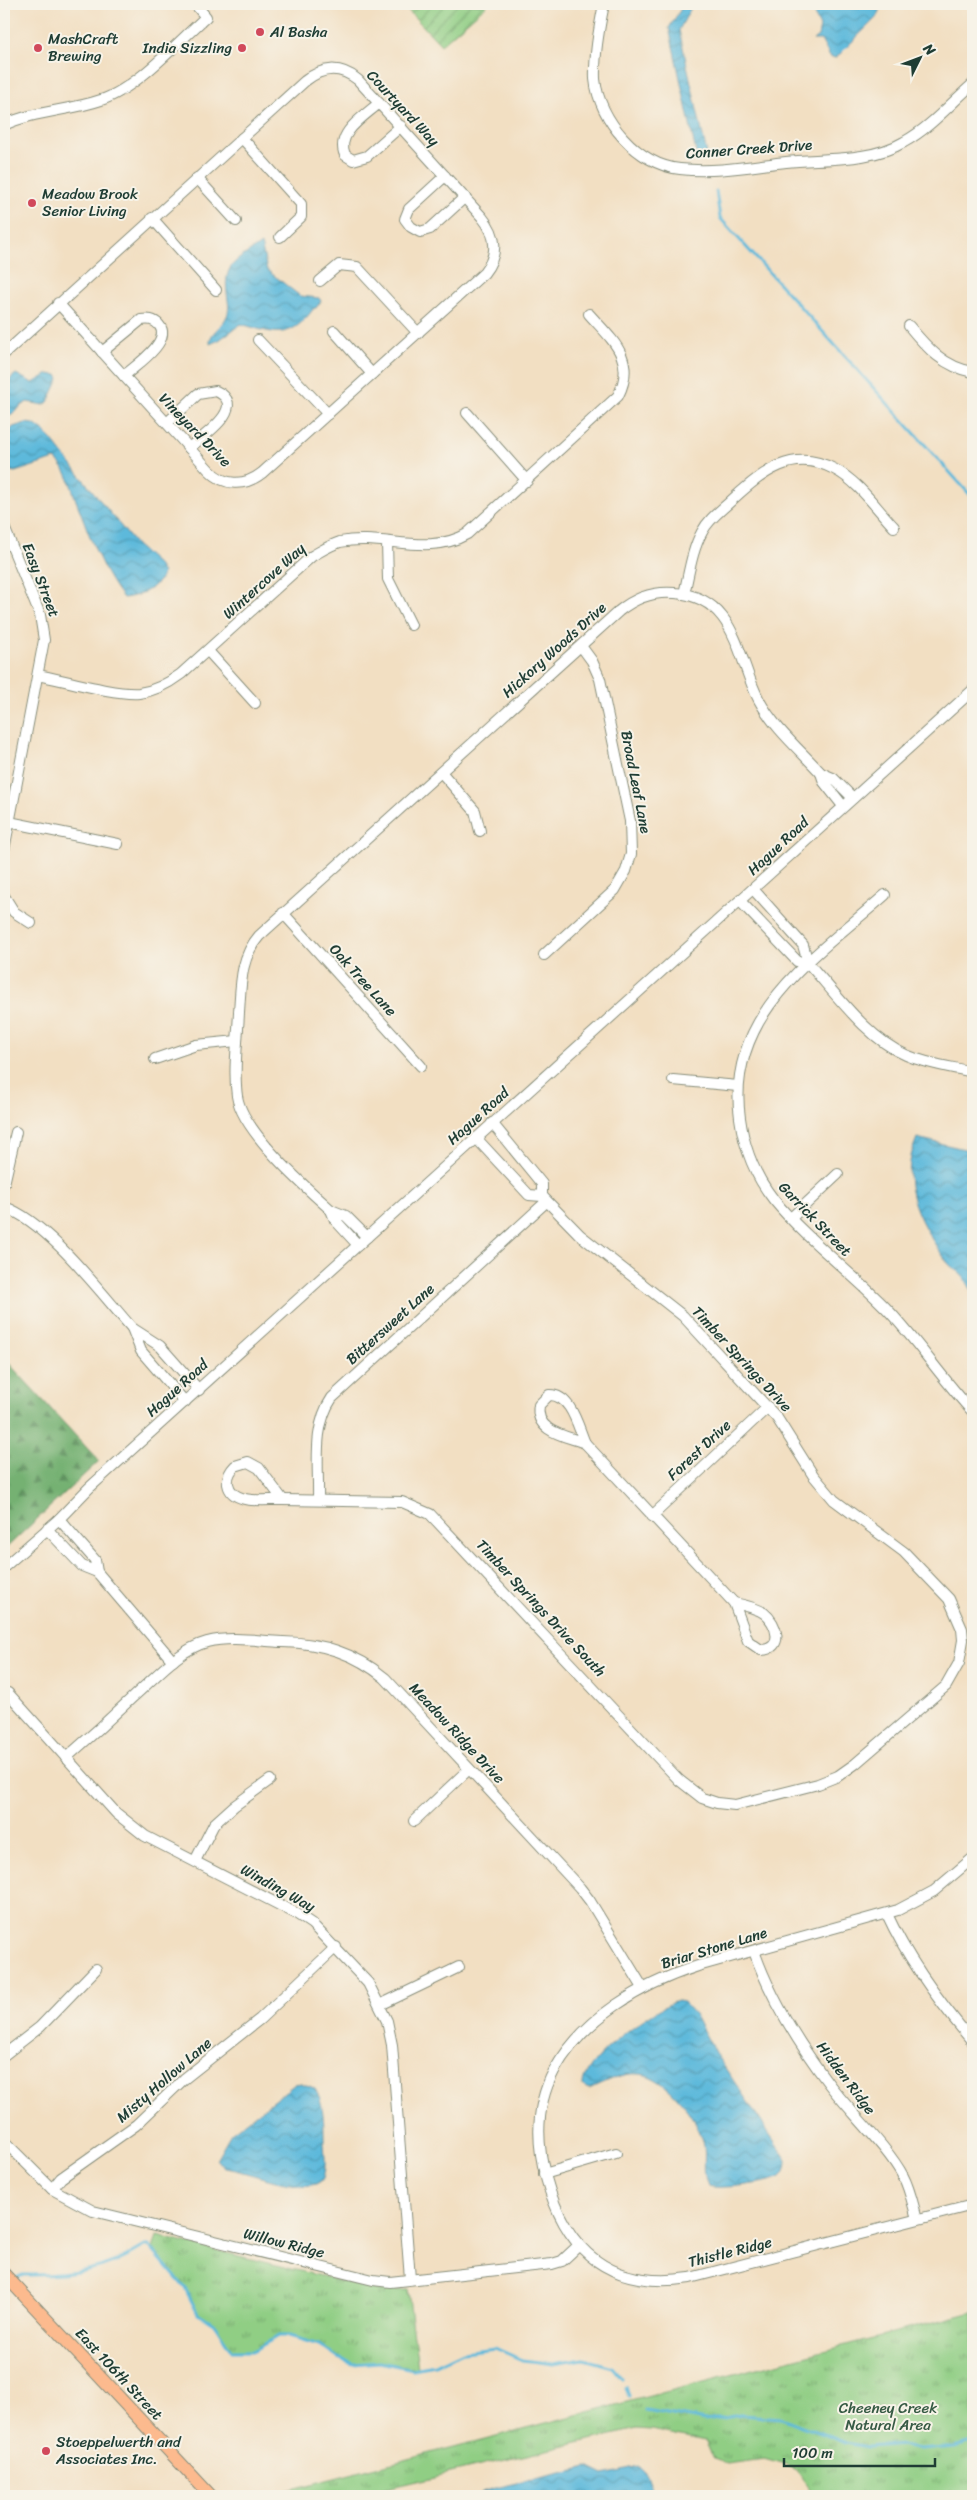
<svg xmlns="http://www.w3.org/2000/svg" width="977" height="2500" viewBox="0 0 977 2500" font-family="Sriracha,sans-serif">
  <defs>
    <pattern id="forest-firs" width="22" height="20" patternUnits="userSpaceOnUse" patternTransform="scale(1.25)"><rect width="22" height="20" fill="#74b172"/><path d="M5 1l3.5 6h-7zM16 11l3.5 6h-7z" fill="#5f915e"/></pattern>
    <pattern id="park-tufts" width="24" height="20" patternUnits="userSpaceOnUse" patternTransform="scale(1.25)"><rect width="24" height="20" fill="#90ce84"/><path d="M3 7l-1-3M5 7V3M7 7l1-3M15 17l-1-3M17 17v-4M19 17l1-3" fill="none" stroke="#75a86d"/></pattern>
    <pattern id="garden-furrows" width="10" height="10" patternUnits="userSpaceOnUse" patternTransform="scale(1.25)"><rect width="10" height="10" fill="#90ce84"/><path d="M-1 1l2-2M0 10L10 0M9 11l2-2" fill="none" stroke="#75a86d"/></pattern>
    <pattern id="water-waves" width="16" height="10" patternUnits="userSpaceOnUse" patternTransform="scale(1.25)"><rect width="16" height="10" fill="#5db9db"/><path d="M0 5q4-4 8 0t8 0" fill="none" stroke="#4c98b2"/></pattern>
  </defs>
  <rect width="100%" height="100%" fill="#f7f3e8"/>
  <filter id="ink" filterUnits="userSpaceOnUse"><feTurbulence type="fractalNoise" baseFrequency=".02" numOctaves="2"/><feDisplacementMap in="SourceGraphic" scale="10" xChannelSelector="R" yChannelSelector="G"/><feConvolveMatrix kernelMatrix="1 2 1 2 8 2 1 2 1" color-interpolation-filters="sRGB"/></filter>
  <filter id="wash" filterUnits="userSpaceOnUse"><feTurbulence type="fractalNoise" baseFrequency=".0096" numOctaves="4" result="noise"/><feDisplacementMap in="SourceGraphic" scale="20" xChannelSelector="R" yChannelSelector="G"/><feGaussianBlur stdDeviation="1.12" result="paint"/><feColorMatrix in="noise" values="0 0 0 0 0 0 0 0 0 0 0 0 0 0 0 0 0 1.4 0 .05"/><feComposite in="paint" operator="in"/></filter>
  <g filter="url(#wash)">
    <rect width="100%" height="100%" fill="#f2dfc2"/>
    <path fill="url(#forest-firs)" stroke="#4a7753" d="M4 1358 99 1461 4 1550Z"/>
    <g fill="url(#park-tufts)" stroke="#58865c">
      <path d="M157 2236 378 2290H408L418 2368 379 2362 353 2364 338 2358 319 2345 289 2336H279L252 2351H232L215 2325 198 2314 189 2293 153 2249Z"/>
      <path d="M973 2312V2496H919L912 2492 910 2496H815L796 2470 785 2465 764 2459 727 2464 714 2459 705 2441 652 2430 637 2429 353 2496H290L277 2493Z"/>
    </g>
    <path fill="url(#garden-furrows)" stroke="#58865c" d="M402 4H488L441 45Z"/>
    <g fill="url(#water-waves)" stroke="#3e7b88">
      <path d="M684 4H693L679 30 707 154 697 157 669 28Z"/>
      <path d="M809 4H882L876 18 836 58 830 57 821 40H813L818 36 820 26Z"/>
      <path d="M261 244 267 270 300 296 319 298 321 301 316 308H314C290 341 275 334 241 324L219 340 210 344C209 332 222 328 227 316 230 309 228 301 227 293 223 262 239 260 261 244Z"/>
      <path d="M16 374 33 383 48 374 57 375 59 379 48 402 44 405 27 402 4 420V384Z"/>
      <path d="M26 423 34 424 46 433 136 545 158 565 163 573C159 588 137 597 123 598 101 571 90 536 77 503 71 488 69 470 55 459L15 472 4 470V436L13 427Z"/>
      <path d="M917 1138 973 1151V1293C969 1285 964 1276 957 1271 954 1268 951 1267 948 1263 921 1225 896 1186 917 1138Z"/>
      <path d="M677 2001 683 2002 694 2014 717 2056 787 2160C787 2166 786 2173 781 2177 772 2183 717 2190 708 2186 701 2171 707 2156 703 2141 697 2118 666 2076 640 2074 623 2072 604 2082 589 2089L583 2086C582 2060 654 2008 677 2001Z"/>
      <path d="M301 2083 314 2088C324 2098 324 2125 324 2140 324 2151 327 2167 323 2178 313 2199 243 2169 224 2168L216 2159 231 2133 295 2084Z"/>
      <path d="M588 2467 604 2475 638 2467C649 2474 651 2484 653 2496H479L482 2492 491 2489Z"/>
    </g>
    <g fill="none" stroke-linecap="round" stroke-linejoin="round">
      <g stroke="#5db9db" stroke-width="3">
        <path d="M716 191 720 218 973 498"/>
        <path d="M16 2278 23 2275C69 2276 105 2271 145 2246H149L185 2288 198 2314 215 2325 232 2351H252L279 2336H289L319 2345 338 2358 353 2364 379 2362 413 2369 435 2365 463 2352 495 2348 522 2360 539 2362 553 2364 584 2359 613 2367 622 2378"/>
        <path d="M4 2287 6 2285"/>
        <path d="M626 2387 629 2397"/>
        <path d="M645 2410 706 2421 740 2415 781 2418 846 2443 868 2447 903 2444 919 2450 955 2447 973 2442"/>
      </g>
    </g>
  </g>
  <g filter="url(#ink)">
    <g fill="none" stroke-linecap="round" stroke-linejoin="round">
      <defs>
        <g id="minor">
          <path d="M604 4C599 28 594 54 595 79 599 120 638 165 680 169 715 173 751 166 786 162 824 158 870 162 904 142 930 128 951 103 973 84"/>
          <path d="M379 103C365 116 335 133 345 155L353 160 367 156 401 126"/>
          <path d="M4 125C34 111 69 111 101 100 136 89 178 42 206 17L195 4"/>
          <path d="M242 138 301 204V217L280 237"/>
          <path d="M445 176 409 209 405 219 411 227 420 232 430 229 465 197"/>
          <path d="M197 178 236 221"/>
          <path d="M152 218 216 290"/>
          <path d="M320 281 339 265 357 267 418 333"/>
          <path d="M909 326C927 348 944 367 973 372"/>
          <path d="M334 331 372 374"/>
          <path d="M258 340 328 414"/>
          <path d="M102 352 141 320C148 319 154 319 159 325 173 341 135 366 124 376"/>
          <path d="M4 354 305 81C322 67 340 65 358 80L482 217C497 235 499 254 484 273L262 473C244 487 224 486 209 470L58 303"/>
          <path d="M467 413 527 481"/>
          <path d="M167 423 198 394 216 391C250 406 202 437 189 448"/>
          <path d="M4 527 40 615 44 640 4 850"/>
          <path d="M387 543 388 579 411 625"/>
          <path d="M684 594C689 573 692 550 702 532 709 518 723 509 733 499 763 472 793 447 834 469 858 481 876 508 894 527"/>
          <path d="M208 651 255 703"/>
          <path d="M38 675C64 680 115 695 139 693 155 691 169 683 181 674L312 556C321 551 330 545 340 542 382 533 427 557 467 534L618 396C637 359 612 340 589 314"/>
          <path d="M441 772 475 811 480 831"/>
          <path d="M843 806 824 782 821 773 833 778 853 798"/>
          <path d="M4 821 118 844"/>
          <path d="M885 895C817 955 725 1014 740 1118 744 1148 755 1176 774 1200 807 1240 850 1271 886 1308 917 1340 942 1379 973 1412"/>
          <path d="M4 896 14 912 31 923"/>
          <path d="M740 901 797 961 808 963 803 945 753 889"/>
          <path d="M283 913 421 1066"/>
          <path d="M544 955 615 890 626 871 631 854 630 821 600 679 592 661 581 646"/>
          <path d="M808 963C836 994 868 1039 906 1055 927 1064 951 1067 973 1072"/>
          <path d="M155 1059 196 1045 237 1041"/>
          <path d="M673 1080 738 1086"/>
          <path d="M476 1138 529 1195 542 1196V1184L492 1123"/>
          <path d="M4 1184 16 1132"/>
          <path d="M4 1207C47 1221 101 1293 132 1328"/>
          <path d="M331 1210C304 1186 242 1131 237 1096 233 1069 238 1039 239 1012 241 985 240 958 259 936L619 611C636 597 654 591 675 593 737 597 737 659 759 700 774 728 800 750 821 773"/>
          <path d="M791 1218 838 1174"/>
          <path d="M358 1245 335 1220 331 1210 346 1216 367 1237"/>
          <path d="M549 1395C571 1394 578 1427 585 1443 566 1436 534 1432 539 1405Z"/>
          <path d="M185 1402 141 1351 132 1328 160 1346 199 1390"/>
          <path d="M585 1443 734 1603"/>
          <path d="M248 1462 259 1468 283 1500C267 1499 232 1506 228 1484 227 1477 230 1471 235 1466Z"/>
          <path d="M283 1500 402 1502 430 1514 679 1780 702 1798 717 1803 735 1805 818 1784 838 1776 855 1764 946 1686 959 1663 963 1640 962 1629 949 1599 904 1552 834 1500 813 1475 777 1418 683 1316 580 1235 542 1196"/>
          <path d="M318 1500C319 1466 312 1427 332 1398L546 1202"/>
          <path d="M652 1516 768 1407"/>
          <path d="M47 1529 82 1566 97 1572 95 1560 59 1519"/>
          <path d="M4 1567 59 1519 89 1488 973 690"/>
          <path d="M97 1572 173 1661"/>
          <path d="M734 1603C744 1605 755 1607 764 1613 777 1623 785 1649 761 1650L748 1641Z"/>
          <path d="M8 1693 116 1813 145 1836 297 1914 312 1924 368 1983 387 2021 392 2045 410 2279"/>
          <path d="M66 1758C89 1738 112 1717 134 1696 156 1677 178 1650 207 1642 231 1636 259 1641 283 1642 322 1643 355 1653 385 1678L580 1888 590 1901 643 1988"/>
          <path d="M414 1821 469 1769"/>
          <path d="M973 1858 934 1891 898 1910 698 1966C642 1984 584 2017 554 2071 536 2105 536 2142 546 2178 566 2252 611 2290 690 2278L973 2205"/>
          <path d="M195 1861 214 1824 234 1806 270 1780"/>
          <path d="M887 1914C908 1960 940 2003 973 2042"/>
          <path d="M754 1951C771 1999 798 2043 829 2084 850 2112 887 2146 903 2176 910 2189 913 2205 917 2219"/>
          <path d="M380 2005 459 1967"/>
          <path d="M4 2055 40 2027 96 1969"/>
          <path d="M4 2141 52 2189 93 2211 373 2280 390 2282 552 2264 562 2261 578 2246"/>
          <path d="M544 2174 616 2153"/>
          <path d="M52 2189 61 2178 136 2125 184 2079 260 2019 336 1947"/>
        </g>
        <path id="major" d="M4 2274 211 2496"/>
      </defs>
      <use href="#minor" stroke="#888e7b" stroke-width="12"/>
      <use href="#major" stroke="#888e7b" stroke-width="14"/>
      <use href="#minor" stroke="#fff" stroke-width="10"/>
      <use href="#major" stroke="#fcba8e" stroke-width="12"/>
    </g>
  </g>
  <g fill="#d1495b" stroke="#f7f3e8" stroke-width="2">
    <circle cx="260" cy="32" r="5"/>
    <circle cx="38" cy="48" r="5"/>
    <circle cx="242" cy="48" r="5"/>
    <circle cx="32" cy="203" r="5"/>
    <circle cx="46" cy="2451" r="5"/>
  </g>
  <g text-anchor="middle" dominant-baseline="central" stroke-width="4" stroke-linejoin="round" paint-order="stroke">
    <g font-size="15" fill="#1f3d34" stroke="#f7f3e8" text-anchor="start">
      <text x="270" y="32">Al Basha</text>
      <text x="48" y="39">MashCraft<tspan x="48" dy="17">Brewing</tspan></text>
      <text x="232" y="48" text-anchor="end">India Sizzling</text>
      <text x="42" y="194">Meadow Brook<tspan x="42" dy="17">Senior Living</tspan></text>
      <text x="56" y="2442">Stoeppelwerth and<tspan x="56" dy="17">Associates Inc.</tspan></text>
    </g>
    <g font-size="15" fill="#1f3d34" stroke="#f7f3e8">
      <text transform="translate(403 108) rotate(47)">Courtyard Way</text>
      <text transform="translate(749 149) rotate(-4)">Conner Creek Drive</text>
      <text transform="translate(195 430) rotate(46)">Vineyard Drive</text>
      <text transform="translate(41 580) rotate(69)">Easy Street</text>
      <text transform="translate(264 581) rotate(-42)">Wintercove Way</text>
      <text transform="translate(554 650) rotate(-42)">Hickory Woods Drive</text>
      <text transform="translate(636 782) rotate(79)">Broad Leaf Lane</text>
      <text transform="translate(778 846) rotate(-43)">Hague Road</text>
      <text transform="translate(363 980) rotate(48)">Oak Tree Lane</text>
      <text transform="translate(478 1116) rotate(-42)">Hague Road</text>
      <text transform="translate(815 1219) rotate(46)">Garrick Street</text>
      <text transform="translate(390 1324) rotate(-42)">Bittersweet Lane</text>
      <text transform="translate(742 1359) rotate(47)">Timber Springs Drive</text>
      <text transform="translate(177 1388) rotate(-42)">Hague Road</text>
      <text transform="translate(699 1450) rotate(-43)">Forest Drive</text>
      <text transform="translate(541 1608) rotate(47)">Timber Springs Drive South</text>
      <text transform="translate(457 1733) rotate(47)">Meadow Ridge Drive</text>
      <text transform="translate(278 1888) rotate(29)">Winding Way</text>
      <text transform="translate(714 1948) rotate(-17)">Briar Stone Lane</text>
      <text transform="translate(846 2078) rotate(53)">Hidden Ridge</text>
      <text transform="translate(164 2080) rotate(-41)">Misty Hollow Lane</text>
      <text transform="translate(284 2243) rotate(14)">Willow Ridge</text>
      <text transform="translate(730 2252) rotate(-14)">Thistle Ridge</text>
      <text transform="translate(119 2374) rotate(47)">East 106th Street</text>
    </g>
    <g font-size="15" fill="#365a44" stroke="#f7f3e8">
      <text x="888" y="2408">Cheeney Creek<tspan x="888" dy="17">Natural Area</tspan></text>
    </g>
  </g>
  <rect width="977" height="2500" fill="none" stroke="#f7f3e8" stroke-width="20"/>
  <g transform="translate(920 58) rotate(48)" stroke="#f7f3e8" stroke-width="4" paint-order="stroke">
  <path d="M0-4L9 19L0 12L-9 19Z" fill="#1f3d34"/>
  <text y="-8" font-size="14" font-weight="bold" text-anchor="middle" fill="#1f3d34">N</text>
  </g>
  <path d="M784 2458v8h151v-8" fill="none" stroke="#1f3d34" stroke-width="2.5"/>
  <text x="792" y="2458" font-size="15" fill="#1f3d34" stroke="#f7f3e8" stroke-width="4" paint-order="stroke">100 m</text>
</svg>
